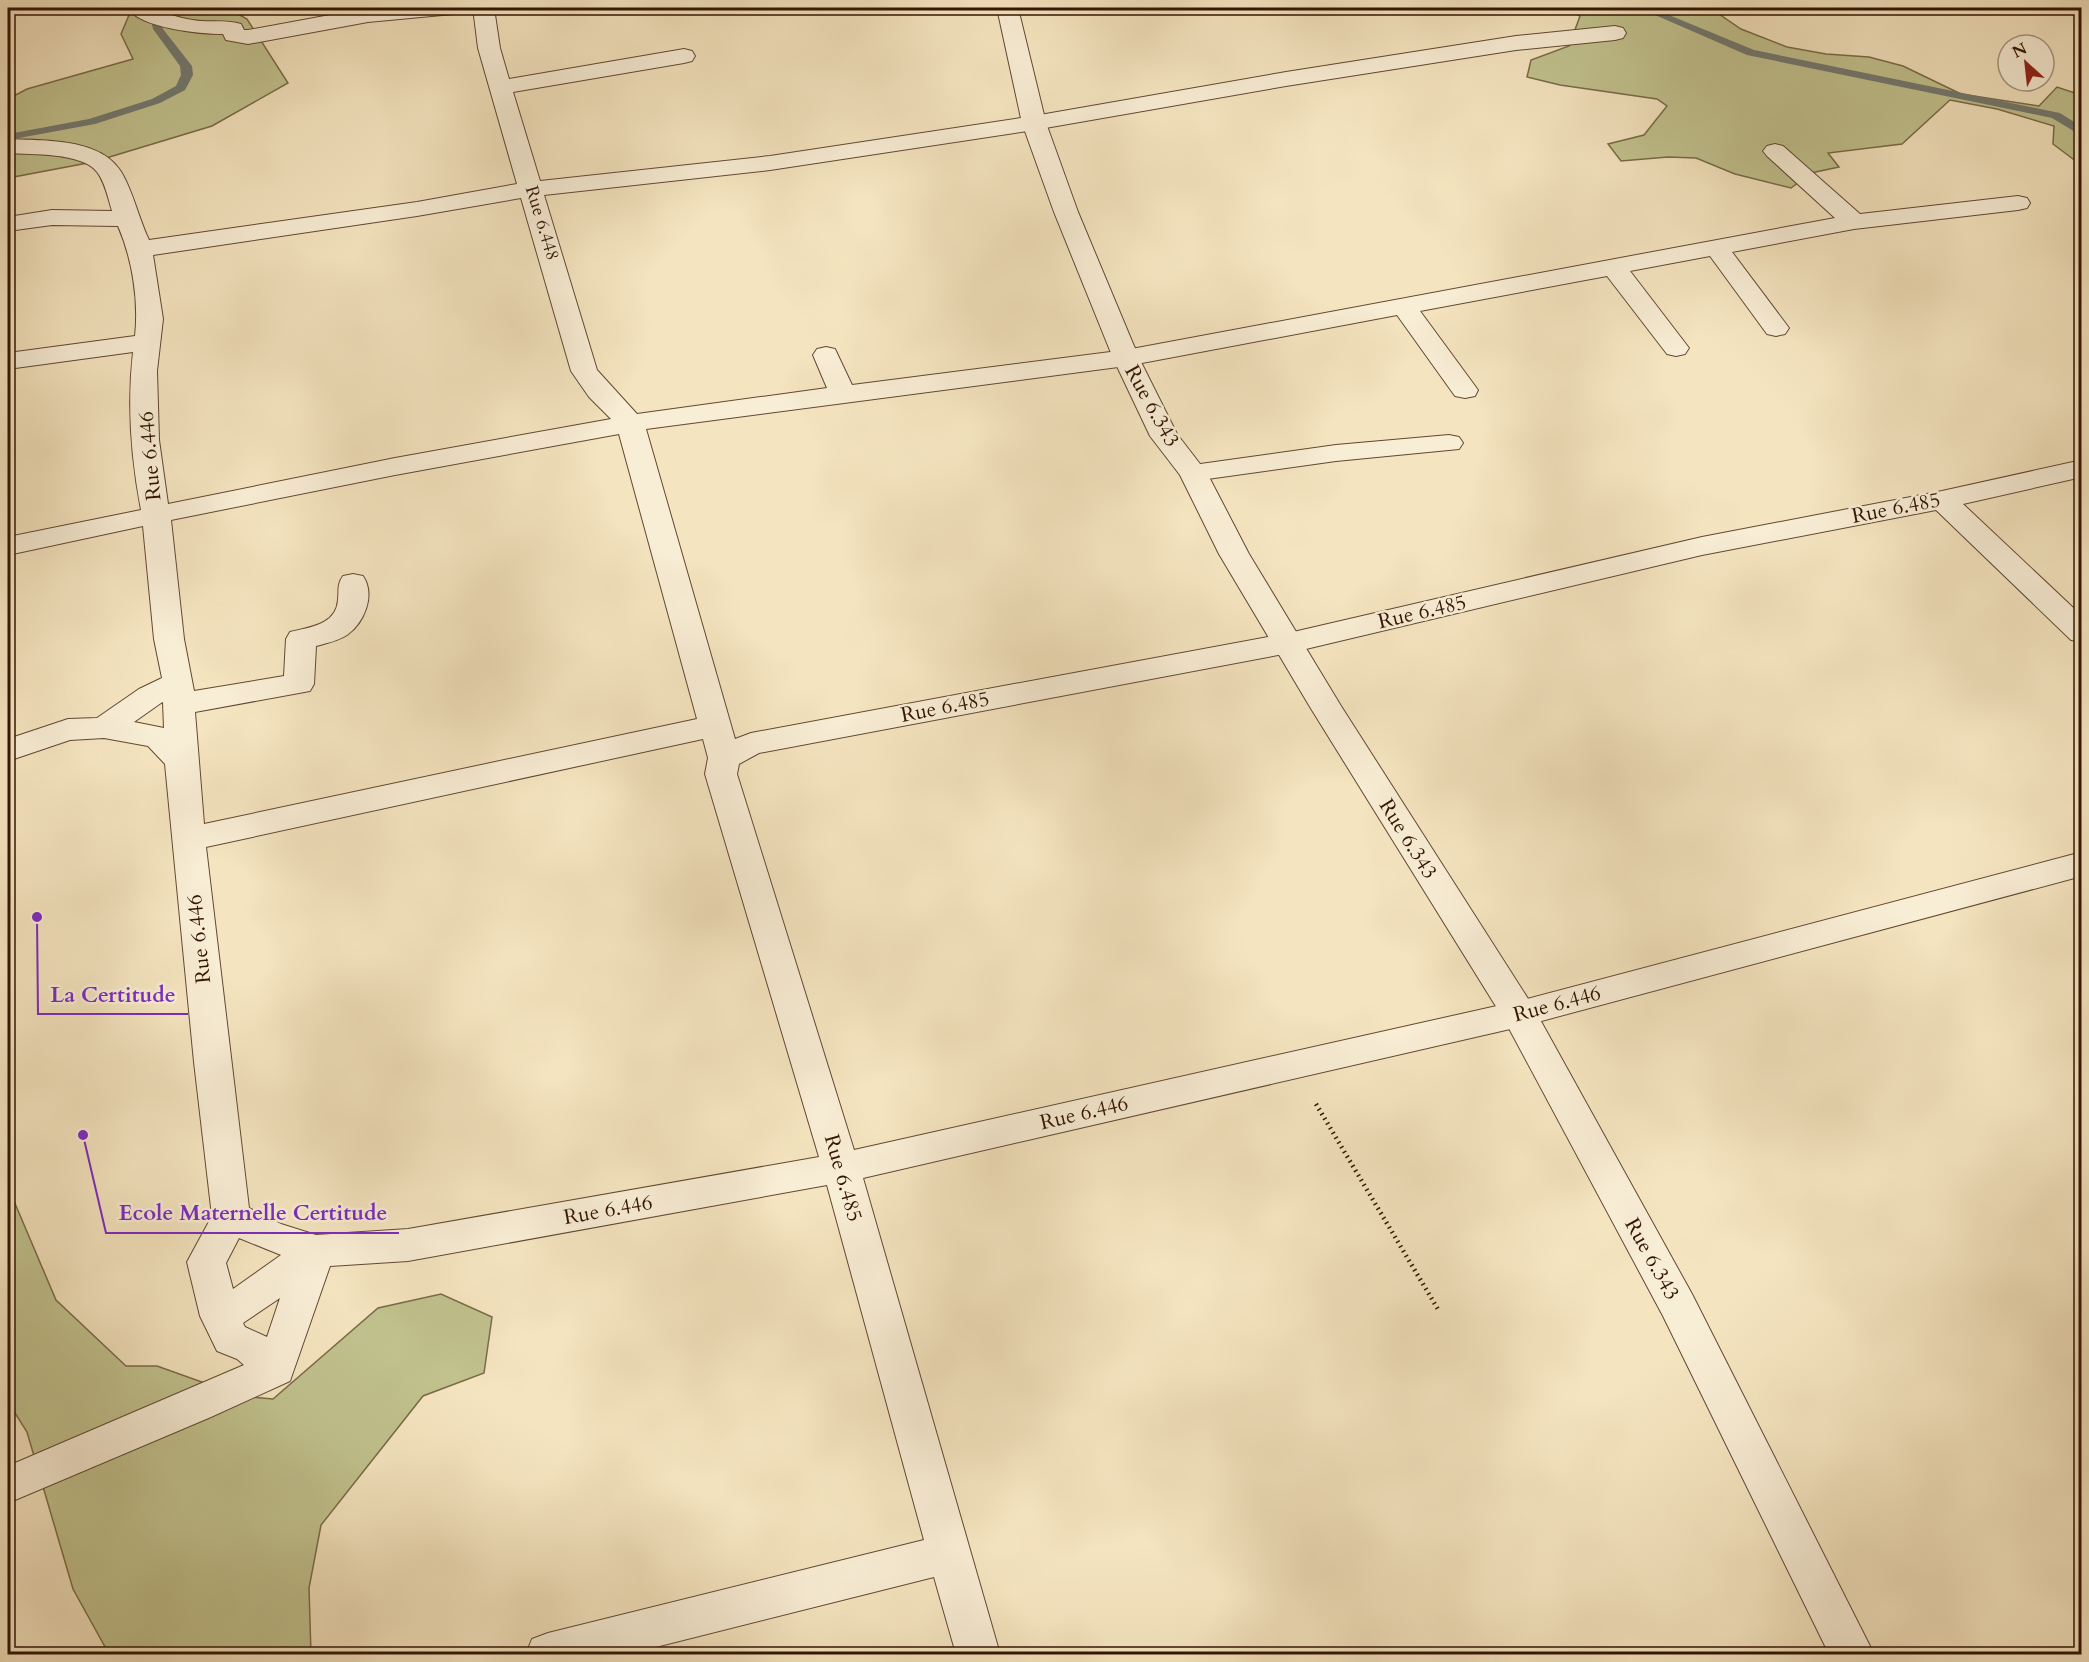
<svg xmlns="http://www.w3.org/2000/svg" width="2089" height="1662" viewBox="0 0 2089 1662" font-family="Cardo,serif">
  <rect width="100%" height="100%" fill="#f4e4bf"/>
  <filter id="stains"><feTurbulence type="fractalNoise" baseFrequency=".00333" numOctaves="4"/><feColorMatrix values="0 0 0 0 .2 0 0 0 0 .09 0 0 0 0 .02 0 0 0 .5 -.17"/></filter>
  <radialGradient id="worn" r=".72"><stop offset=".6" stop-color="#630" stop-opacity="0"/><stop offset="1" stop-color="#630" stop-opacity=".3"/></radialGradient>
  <g fill="#c1c28e" stroke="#7a6b48" stroke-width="1.5">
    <path d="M132 8H227L247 19 288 83 212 126 93 162 8 178V99L27 89 133 59 121 34Z"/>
    <path d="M1565 8H1710L1741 29 1787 47 1826 54 1869 57 1903 66 1961 94 2039 106 2057 87 2081 95 2077 109 2081 111V165L2053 144 2054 126 1997 109 1950 100 1902 144 1828 153 1839 167 1811 173 1791 188 1735 174 1696 158 1668 157 1621 161 1608 144 1644 135 1667 106 1657 99 1560 85 1527 77 1531 60 1569 46 1580 16Z"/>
    <path d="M8 1187 56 1300 126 1366H157L241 1396 273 1399 378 1308 441 1294 492 1317 484 1373 423 1396 321 1525 309 1588 311 1654H109L73 1589 27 1432 8 1402Z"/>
  </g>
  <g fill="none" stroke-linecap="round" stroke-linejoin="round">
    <g fill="#737971" fill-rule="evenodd">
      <path d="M148 8H158L163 29 192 66 193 75 185 90 160 103 95 124 8 140V134L89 119 152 99 176 86 181 75 180 66 153 29Z"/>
      <path d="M1639 8H1652L1754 50 2060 113 2082 127V136L2052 118 1747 55Z"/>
    </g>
    <defs>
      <g id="minor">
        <path d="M127 8C151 5 170 17 193 20 209 23 224 19 241 24L244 30H248L368 8H464L461 13 453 14 368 22 248 44 226 40 223 34C199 34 141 28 127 8Z"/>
        <path d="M473 8H494L500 48 509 79 684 49 692 51 695 56 692 61 684 63 513 92 540 181 770 156 1034 116 1286 72 1516 36 1615 26 1623 28 1626 33 1623 38 1615 40 1516 50 1286 86 1034 130 770 170 544 195 597 370 637 414 827 388 813 355 817 349 826 347 835 349 852 385 1126 350 1835 218 1767 156 1763 151 1767 146 1775 144 1783 146 1860 214 2018 196 2027 198 2030 203 2027 208 2018 210 1854 229 1732 252 1789 328 1785 334 1776 336 1767 334 1710 256 1630 271 1689 348 1685 354 1676 356 1667 354 1607 276 1420 311 1478 390 1475 396 1465 398 1455 396 1397 315 1126 366 646 429 735 739 751 733 1289 633 1702 537 1942 491 2082 460V477L1963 504 2082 616V642L2071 640 1936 510 1702 555 1289 653 759 753 739 764 737 774 854 1150 1519 1001 2082 852V876L1519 1027 863 1178 1000 1654H956L934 1577 628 1654H526L532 1639 548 1633 924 1540 827 1185 408 1261 330 1266 290 1381 211 1417 8 1503V1466L244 1365 237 1359 217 1351 200 1316 187 1262 212 1216 194 1062 165 764 148 746 104 738 70 740 8 761V739L68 719 97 718 139 689 162 678 154 639 143 526 8 555V537L141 510C131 458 127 404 133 352L8 369V353L135 336C139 300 132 258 118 226L52 225 8 231V217L52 210 112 211C108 198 105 182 97 172 82 152 31 155 8 153V139C44 141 103 137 123 175 134 195 139 219 149 240L417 202 517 184 478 48ZM521 198 571 371 589 397 611 419 395 458 168 504 159 440 157 371 163 319 153 255 417 216ZM619 434 697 719 204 824 195 712 310 691 314 684 316 646C327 643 338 641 347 635 364 623 376 595 363 576L353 574 343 576C337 584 339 590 338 600 336 625 310 627 290 632L286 639 284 676 194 691 184 639 171 520 395 475ZM163 702 164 728 134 722 161 703ZM703 739 708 758 705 774 819 1157 408 1229 316 1235 281 1224 249 1208 206 847ZM239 1238 281 1255 233 1289 226 1263ZM280 1298 267 1337 245 1327 243 1323Z"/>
        <path d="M1449 435 1459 437 1463 443 1459 449 1336 461 1193 481 1183 479 1179 473 1183 467 1193 465 1336 445Z"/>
      </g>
      <path id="tertiary" d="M997 8H1018L1046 123 1078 212 1139 358 1177 434 1207 473 1249 554 1341 706 1532 1005 1692 1294 1874 1654H1829L1663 1316 1505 1021 1310 707 1219 554 1180 475 1150 436 1113 358 1054 212 1022 123Z"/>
    </defs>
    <use href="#minor" stroke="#624832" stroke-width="2"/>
    <use href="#tertiary" stroke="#624832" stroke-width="2"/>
    <path stroke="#321403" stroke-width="4.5" stroke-dasharray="1.5 4" stroke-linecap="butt" d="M1316 1104 1439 1311"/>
    <use href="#minor" fill="#f8edd5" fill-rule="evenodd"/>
    <use href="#tertiary" fill="#f8edd5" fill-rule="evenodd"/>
  </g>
  <g text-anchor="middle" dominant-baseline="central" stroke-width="5" stroke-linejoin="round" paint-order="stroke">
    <g font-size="18" fill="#321403" stroke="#f8edd5">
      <text transform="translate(542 223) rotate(73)">Rue 6.448</text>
    </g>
    <g font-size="21" fill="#321403" stroke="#f8edd5">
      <text transform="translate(1152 406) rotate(61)">Rue 6.343</text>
      <text transform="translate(150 456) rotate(-95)">Rue 6.446</text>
      <text transform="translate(1896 508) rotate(-11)">Rue 6.485</text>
      <text transform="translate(1422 612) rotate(-13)">Rue 6.485</text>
      <text transform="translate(945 707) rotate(-11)">Rue 6.485</text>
      <text transform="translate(1408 839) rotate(58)">Rue 6.343</text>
      <text transform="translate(199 939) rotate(-96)">Rue 6.446</text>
      <text transform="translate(1557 1004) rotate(-15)">Rue 6.446</text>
      <text transform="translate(1084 1113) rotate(-13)">Rue 6.446</text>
      <text transform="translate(843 1178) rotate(74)">Rue 6.485</text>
      <text transform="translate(608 1210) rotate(-10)">Rue 6.446</text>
      <text transform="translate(1652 1259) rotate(61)">Rue 6.343</text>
    </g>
  </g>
  <path fill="none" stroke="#7b2cbf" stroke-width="2" d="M37 917L38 1014H188M83 1135L106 1233H399"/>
  <g fill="#7b2cbf" stroke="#f8edd5" stroke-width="2">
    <circle cx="37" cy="917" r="6"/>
    <circle cx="83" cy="1135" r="6"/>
  </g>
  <g font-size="22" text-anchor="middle" font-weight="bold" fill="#7b2cbf" stroke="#f8edd5" stroke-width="5" stroke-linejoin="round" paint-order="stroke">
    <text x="113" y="1002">La Certitude</text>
    <text x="253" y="1220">Ecole Maternelle Certitude</text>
  </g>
  <rect width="2089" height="1662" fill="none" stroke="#f4e4bf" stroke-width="30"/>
  <rect x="9" y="9" width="2071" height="1644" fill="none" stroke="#321403" stroke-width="3"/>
  <rect x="15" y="15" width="2059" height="1632" fill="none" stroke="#321403" stroke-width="1.5"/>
  <g transform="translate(2026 63) rotate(333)"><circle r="28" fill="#f8edd5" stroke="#a99681" stroke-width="1.5"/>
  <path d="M0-4.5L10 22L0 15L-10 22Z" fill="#8f2418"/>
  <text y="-9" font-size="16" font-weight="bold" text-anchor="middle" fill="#321403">N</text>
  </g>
  <rect width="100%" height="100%" filter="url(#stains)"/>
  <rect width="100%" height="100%" fill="url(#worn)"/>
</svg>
